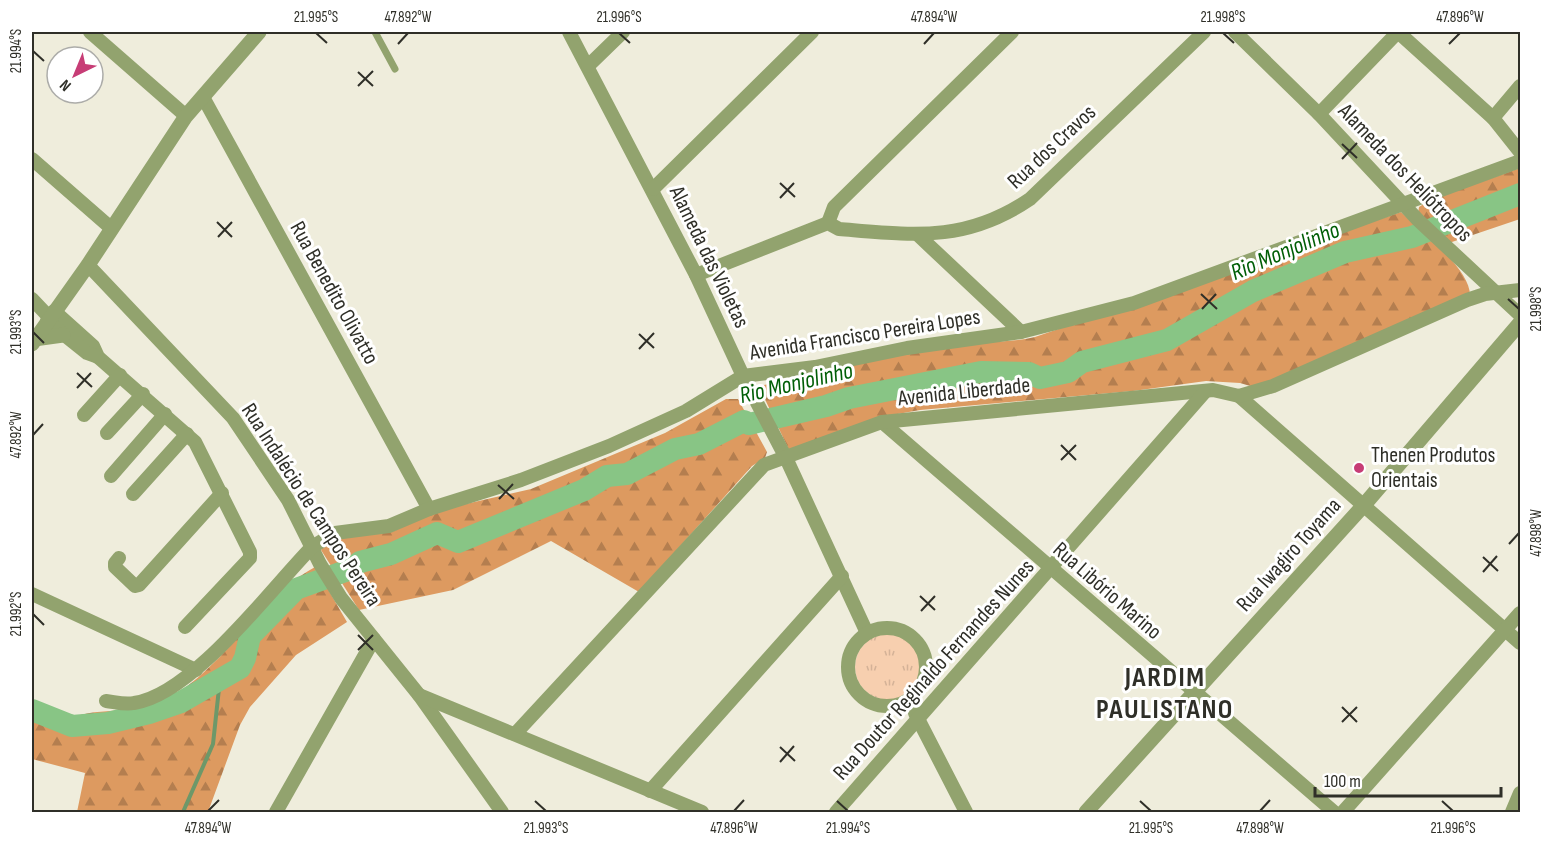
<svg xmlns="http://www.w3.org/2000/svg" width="1552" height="844" viewBox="0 0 1552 844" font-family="'Sofia Sans Condensed',sans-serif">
  <defs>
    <pattern id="forest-firs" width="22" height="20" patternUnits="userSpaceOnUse" patternTransform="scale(1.5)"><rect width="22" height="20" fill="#dd9a60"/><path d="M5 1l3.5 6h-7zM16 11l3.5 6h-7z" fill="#b47e4f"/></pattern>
    <pattern id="park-tufts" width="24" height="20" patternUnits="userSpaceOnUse" patternTransform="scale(1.5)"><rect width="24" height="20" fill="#f7cfaf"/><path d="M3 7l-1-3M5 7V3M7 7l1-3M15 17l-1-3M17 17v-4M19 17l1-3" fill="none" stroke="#d4b297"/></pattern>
  </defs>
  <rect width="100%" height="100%" fill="#efeddc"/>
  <g fill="url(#forest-firs)">
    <path d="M1520 168V219L1449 243 1418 214 1419 207 1430 200Z"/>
    <path d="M1401 212C1420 230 1471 269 1470 296L1257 388 1240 383 1206 381 1133 391 920 410 881 417 789 450 762 393 764 385C830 371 896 354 962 344 987 341 1011 343 1035 337Z"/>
    <path d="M726 399H738L767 452 765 458 752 466 639 592 551 541 453 590 359 610 321 550 326 543 337 538 394 531 440 510 531 489 665 433Z"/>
    <path d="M315 567 347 622 296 655 250 707 240 725 208 812H77L85 773 32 759V699L70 718C102 706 137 716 168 699 211 675 249 622 285 588 294 579 305 573 315 567Z"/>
  </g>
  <circle fill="url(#park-tufts)" cx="888" cy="667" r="33"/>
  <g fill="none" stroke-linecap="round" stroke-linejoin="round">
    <path stroke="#6d9869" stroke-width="4" d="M183 812 213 744 220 679"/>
    <path stroke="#88c585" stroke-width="22" d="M32 710 72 726 108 723 149 713 181 702 240 668 245 658 250 636 296 589 351 569 360 562 391 554 437 533 458 542 584 490 607 476 627 474 675 449 699 444 744 421 749 424 826 406 849 398 981 372 1029 373 1040 378 1068 372 1082 362 1167 340 1253 291 1345 252 1412 237 1520 194"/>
    <path stroke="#92a36e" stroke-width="7" d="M375 32 395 69"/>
    <g stroke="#92a36e" stroke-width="14">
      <path d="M90 32 186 116"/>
      <path d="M569 32 696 275 743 376 786 458 867 633"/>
      <path d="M1235 32 1319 114 1418 220 1520 315"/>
      <path d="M1398 32 1493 118"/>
      <path d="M588 66 623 32"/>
      <path d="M1520 86 1493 118 1520 152"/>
      <path d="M203 97 429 509"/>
      <path d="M1319 114 1398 32"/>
      <path d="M32 159 111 228"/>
      <path d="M653 189 812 32"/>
      <path d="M828 223 834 207 1012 32"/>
      <path d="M918 235 1021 332"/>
      <path d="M88 265 233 418 288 500 320 564 341 598 419 695 502 812"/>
      <path d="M696 275 828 223 839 229C913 235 965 243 1030 199L1204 32"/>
      <path d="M32 299 49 317"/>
      <path d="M54 311 93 346 98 357 195 442 250 552V558L185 627"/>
      <path d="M47 321 87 353 98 357"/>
      <path d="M1239 396 1520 643"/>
      <path d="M84 415 120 375"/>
      <path d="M882 422 1334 812"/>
      <path d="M107 433 143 394"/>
      <path d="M111 476 165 414"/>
      <path d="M133 494 187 434"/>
      <path d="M119 558 115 563V567L135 586 139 585 222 493"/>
      <path d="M32 594 196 670"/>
      <circle cx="887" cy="667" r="39"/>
      <path d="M419 695 702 812"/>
      <path d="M106 701C115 702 125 705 134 703 192 695 270 590 312 547L335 533 389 526 429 509 521 480 609 446 686 411 743 376 815 367 907 348 1021 332 1134 303 1520 161"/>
      <path d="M915 713 966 812"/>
      <path d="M515 734 764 465 882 422 1213 390 1239 396 1273 386 1467 300 1485 294 1520 290"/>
      <path d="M650 791 842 576"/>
      <path d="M276 812 374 639"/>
      <path d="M836 812 1204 393"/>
      <path d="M1343 812 1520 613"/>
      <path d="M1512 812 1520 793"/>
    </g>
    <g stroke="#92a36e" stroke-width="15">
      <path d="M34 339 63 335"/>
      <path d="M32 344 88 265 186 116 259 32"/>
      <path d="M1086 812 1364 505 1520 323"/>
    </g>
  </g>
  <path fill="none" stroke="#2f2f28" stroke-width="2" d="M316 33 327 43M619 33 630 43M1223 33 1234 43M398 44 408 33M924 44 934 33M1449 44 1460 33M33 51 44 61M358 72 373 86M358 86 373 71M1342 144 1357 158M1342 159 1357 143M780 183 795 197M780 198 794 183M217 222 232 237M218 237 232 222M1201 294 1217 309M1508 299 1519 309M1202 309 1216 294M33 332 44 343M639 334 654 348M639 349 654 333M77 373 92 387M77 388 91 373M33 435 43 424M1061 445 1076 460M1061 460 1076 445M498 485 514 499M499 499 513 484M1509 544 1519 533M1483 557 1498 571M1483 572 1497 556M920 596 935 610M921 611 935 596M33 614 44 625M358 635 373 650M358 650 373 635M1342 707 1357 722M1342 722 1357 707M780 747 795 761M780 762 794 746M535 801 546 811M837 801 848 811M1140 801 1151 811M1442 801 1453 811M208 811 219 800M734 811 744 800M1260 811 1270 800"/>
  <circle fill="#c73d76" stroke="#fff" stroke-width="2" cx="1359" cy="468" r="6"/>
  <g text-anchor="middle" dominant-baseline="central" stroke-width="6" stroke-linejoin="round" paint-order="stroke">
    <g font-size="22" fill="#2f2f28" stroke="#fff">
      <text transform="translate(1052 147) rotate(-43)">Rua dos Cravos</text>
      <text transform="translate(1405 173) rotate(46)">Alameda dos Heliótropos</text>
      <text transform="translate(709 257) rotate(64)">Alameda das Violetas</text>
      <text transform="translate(334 293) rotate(61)">Rua Benedito Olivatto</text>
      <text transform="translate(865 335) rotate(-9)">Avenida Francisco Pereira Lopes</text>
      <text transform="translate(964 392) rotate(-6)">Avenida Liberdade</text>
      <text transform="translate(311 505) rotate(57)">Rua Indalécio de Campos Pereira</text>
      <text transform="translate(1289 555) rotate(-48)">Rua Iwagiro Toyama</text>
      <text transform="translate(1107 591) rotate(41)">Rua Libório Marino</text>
      <text transform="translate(934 670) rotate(-48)">Rua Doutor Reginaldo Fernandes Nunes</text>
    </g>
    <g font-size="22" fill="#2f2f28" stroke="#fff" text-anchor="start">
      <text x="1371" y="455">Thenen Produtos<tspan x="1371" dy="25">Orientais</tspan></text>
    </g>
    <g font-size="24" font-style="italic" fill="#005e06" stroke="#fff">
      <text transform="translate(1285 251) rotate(-23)">Rio Monjolinho</text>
      <text transform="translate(796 383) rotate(-13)">Rio Monjolinho</text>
    </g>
    <g font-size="28" font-weight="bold" letter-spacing="1.5" fill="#2f2f28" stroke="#fff">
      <text x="1165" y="677">JARDIM<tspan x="1165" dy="32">PAULISTANO</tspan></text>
    </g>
  </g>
  <rect width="1552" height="844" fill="none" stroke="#ffffff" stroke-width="66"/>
  <g transform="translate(75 75) rotate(223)"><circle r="28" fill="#ffffff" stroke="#acaca9" stroke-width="1.5"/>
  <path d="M0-4.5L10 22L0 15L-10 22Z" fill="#c73d76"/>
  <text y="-9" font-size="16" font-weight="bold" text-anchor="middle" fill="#2f2f28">N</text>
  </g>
  <path d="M1315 787v9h186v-9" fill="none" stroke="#2f2f28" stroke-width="3"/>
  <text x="1324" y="787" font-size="18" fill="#2f2f28" stroke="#ffffff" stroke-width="4.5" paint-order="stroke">100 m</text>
  <rect x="33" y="33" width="1486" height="778" fill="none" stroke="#2f2f28" stroke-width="2"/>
  <g font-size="15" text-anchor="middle" fill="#2f2f28">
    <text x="316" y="22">21.995°S</text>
    <text x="408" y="22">47.892°W</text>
    <text x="619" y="22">21.996°S</text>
    <text x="934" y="22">47.894°W</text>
    <text x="1223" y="22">21.998°S</text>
    <text x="1460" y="22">47.896°W</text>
    <text transform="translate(16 51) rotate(-90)" y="5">21.994°S</text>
    <text transform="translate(1536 309) rotate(-90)" y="5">21.998°S</text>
    <text transform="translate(16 332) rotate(-90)" y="5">21.993°S</text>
    <text transform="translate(16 435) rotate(-90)" y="5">47.892°W</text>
    <text transform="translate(1536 533) rotate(-90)" y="5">47.898°W</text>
    <text transform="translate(16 614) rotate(-90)" y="5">21.992°S</text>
    <text x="208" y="833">47.894°W</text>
    <text x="546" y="833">21.993°S</text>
    <text x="734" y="833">47.896°W</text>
    <text x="848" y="833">21.994°S</text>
    <text x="1151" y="833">21.995°S</text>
    <text x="1260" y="833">47.898°W</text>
    <text x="1453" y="833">21.996°S</text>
  </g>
</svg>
